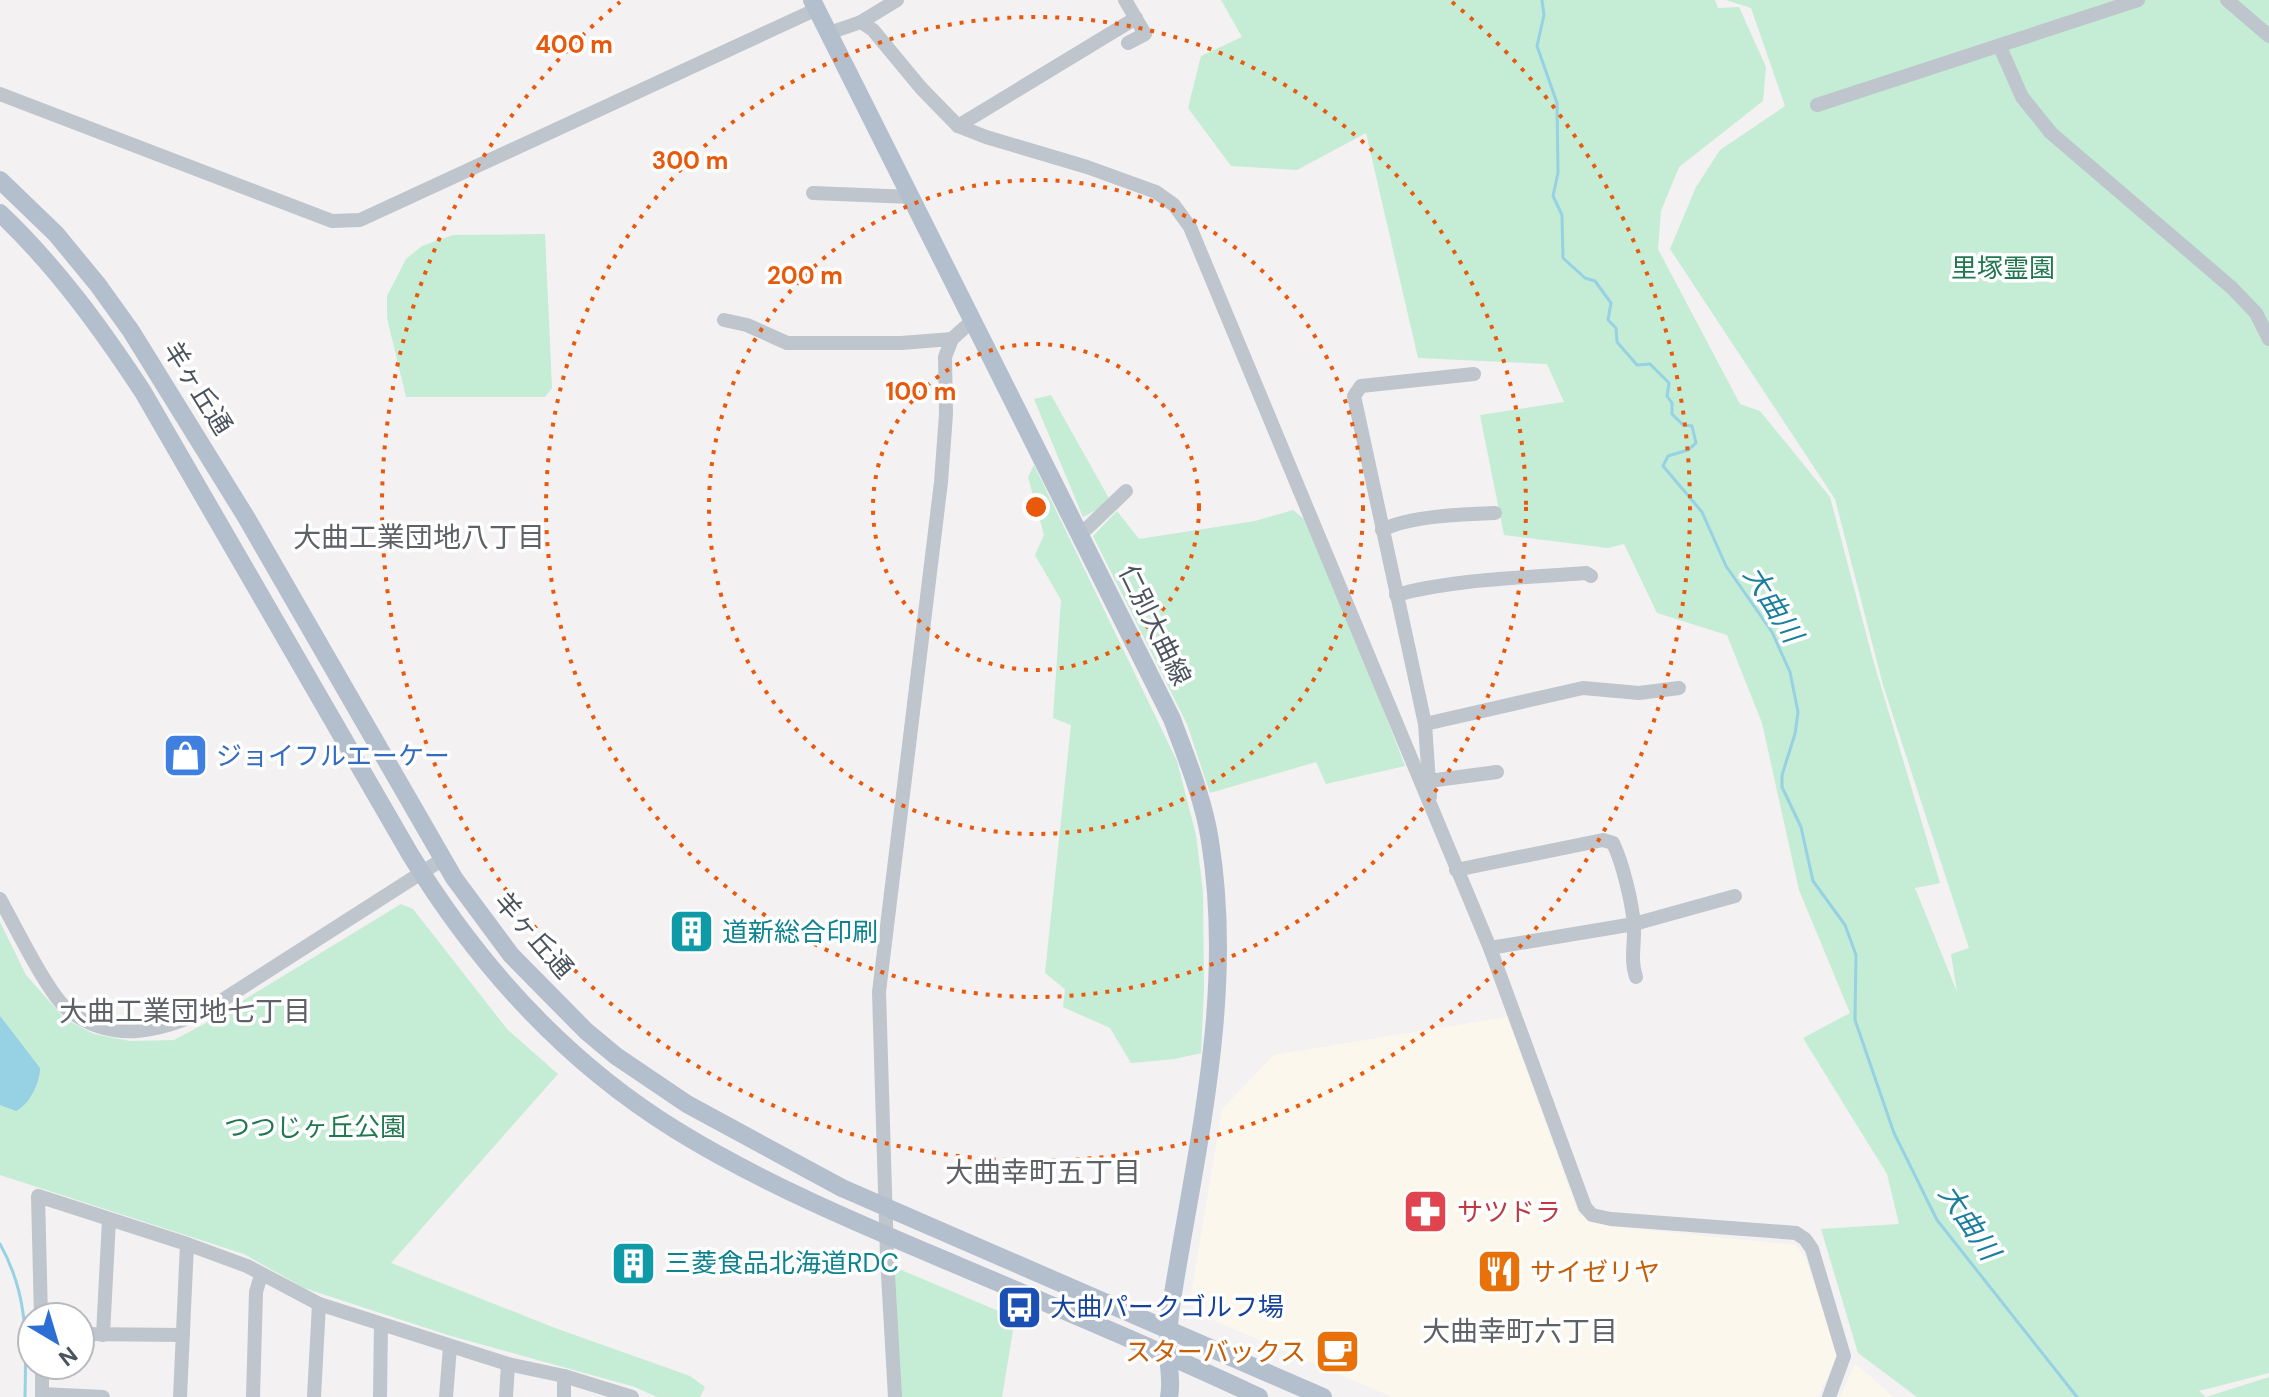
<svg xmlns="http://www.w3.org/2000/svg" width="2269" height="1397" viewBox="0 0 2269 1397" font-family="'DM Sans','Noto Sans JP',sans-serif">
  <rect width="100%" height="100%" fill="#f3f1f1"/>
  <g fill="#fbf7ed">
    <path d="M1507 1017 1579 1215 1606 1226 1796 1245 1806 1259 1838 1355 1818 1397H1392L1196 1313 1190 1301 1222 1109 1274 1055Z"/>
    <path d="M1855 1363 1894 1397H1840Z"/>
  </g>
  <g fill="#c5ecd5">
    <path d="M1221 0H1715L1718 8 1739 7 1766 67 1763 101 1679 167 1661 211 1658 249 1740 404 1760 411 1830 497 1873 660 1940 883 1915 888 1957 992 1951 954 1969 948 1883 685 1835 499 1670 249 1696 187 1720 150 1785 106 1751 8 1726 0H2269V1373L2199 1391 2206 1397 2269 1377V1397H1917L1858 1353 1821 1229 1899 1224 1887 1174 1803 1038 1850 1013 1799 890 1762 723 1727 635 1657 613 1624 544 1608 548 1504 535 1480 415 1564 402 1547 364 1418 358 1366 133 1297 170 1231 166 1188 108 1201 56 1242 37Z"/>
    <path d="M545 234 552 388 545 397H406L387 318V296L406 259 422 246 453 235Z"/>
    <path d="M1051 395 1111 502 1083 517 1034 399Z"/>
    <path d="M1034 465 1177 761 1196 835 1203 892 1204 988 1201 1053 1175 1059 1131 1063 1110 1028 1063 1007 1065 989 1045 973 1071 725 1053 718 1061 600 1035 555 1044 535 1028 477Z"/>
    <path d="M1293 510 1304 519 1348 617 1405 766 1326 784 1316 762 1210 793 1187 724 1093 536 1117 511 1139 539 1255 521Z"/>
    <path d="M401 904 413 909 507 1029 558 1074 391 1263 555 1328 690 1376 705 1387 700 1397H657L635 1387 451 1336 304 1288 244 1254 0 1175V922L26 975 65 1019 94 1034 130 1041 174 1040 206 1023Z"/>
    <path d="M887 1264 1015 1318 1002 1397H895Z"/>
  </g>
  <path fill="#96d1e4" d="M0 1016 40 1068C40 1083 29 1105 16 1111L0 1105Z"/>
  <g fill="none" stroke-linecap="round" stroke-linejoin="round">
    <g stroke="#96d1e4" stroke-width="3">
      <path d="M1542 0 1544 15 1537 46 1557 103 1558 173 1553 196 1562 215 1563 258 1585 278 1595 281 1611 303 1608 320 1616 328 1617 342 1637 365 1650 364 1669 383 1667 396 1672 403V414L1683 425 1692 426 1696 443 1688 450 1668 456 1663 466 1702 512 1726 566 1772 632 1790 672 1798 712 1795 734 1782 775V787L1801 827 1813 881 1845 925 1856 955 1855 1020 1894 1133 1937 1220 2077 1397"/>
      <path d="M0 1244C29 1296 26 1340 25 1397"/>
    </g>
    <g stroke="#bec5cc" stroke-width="14">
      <path d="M1125 0 1145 34 1128 43"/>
      <path d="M2227 0 2269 36"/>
      <path d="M861 22 897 0"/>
      <path d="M829 33 861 22 873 30 921 88 958 126 986 137 1087 167 1156 192 1174 205 1190 227 1490 948 1585 1207 1592 1215 1611 1219 1796 1233 1805 1239 1812 1249 1844 1356 1829 1397"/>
      <path d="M2000 47 2022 97 2051 133 2232 288 2256 313 2269 339"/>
      <path d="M0 94 332 221 360 220 817 9"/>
      <path d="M1817 105 2138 0"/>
      <path d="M958 126 1136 18"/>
      <path d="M813 193 912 197"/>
      <path d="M724 320 747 325 787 343H901L952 339"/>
      <path d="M1382 530C1409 516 1464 514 1495 513"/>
      <path d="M1081 534 1126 491"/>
      <path d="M1396 595C1451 580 1516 578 1573 574L1586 573 1591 576"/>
      <path d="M1425 724 1583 688 1639 693 1679 688"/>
      <path d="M1429 781 1497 772"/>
      <path d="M1430 797 1425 724 1354 396 1361 386 1474 374"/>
      <path d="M1456 870 1603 840 1613 843C1623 864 1632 902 1634 925 1635 943 1630 960 1636 977"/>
      <path d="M0 899C14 924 48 994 68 1010 113 1044 160 1032 207 1010L443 859"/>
      <path d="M1490 948 1634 924 1735 896"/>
      <path d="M41 1317 38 1196 187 1244 247 1266 319 1304 508 1364 564 1376 632 1397"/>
      <path d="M80 1334 183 1335"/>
      <path d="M103 1335 109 1220"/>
      <path d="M42 1365V1397"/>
      <path d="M564 1376V1397"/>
      <path d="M42 1394 103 1397"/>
      <path d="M180 1397 187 1244"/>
      <path d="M253 1397 256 1292 261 1275"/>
      <path d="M314 1397 319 1304"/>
      <path d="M380 1397 381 1324"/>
      <path d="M446 1397 450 1347"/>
      <path d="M506 1397 508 1364"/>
      <path d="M895 1397 887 1257 879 992 941 482 946 414 945 357 952 339 973 320"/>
    </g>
    <g stroke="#b4bfcd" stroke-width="18">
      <path d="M812 0 1172 719C1186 757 1204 800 1210 841 1235 996 1196 1148 1172 1300 1169 1317 1168 1337 1168 1355 1169 1370 1172 1382 1169 1397"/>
      <path d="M0 180 56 234 98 285 131 331 246 517 454 878 511 955 586 1031 616 1056 687 1104 842 1188 1323 1397"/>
      <path d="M0 213C56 266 101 328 143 392L410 854C478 965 566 1062 676 1130 765 1185 864 1226 959 1266 1060 1309 1160 1350 1259 1397"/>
    </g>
  </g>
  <g fill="none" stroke="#e8590c" stroke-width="4" stroke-dasharray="4 8">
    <circle cx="1036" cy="507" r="163"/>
    <circle cx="1036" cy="507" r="327"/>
    <circle cx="1036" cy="507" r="490"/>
    <path d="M1452 2A654 654 0 1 1 620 2"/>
  </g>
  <defs>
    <symbol id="shop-square" viewBox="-11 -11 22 22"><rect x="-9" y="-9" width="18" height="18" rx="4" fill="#3f7fe0" stroke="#fff"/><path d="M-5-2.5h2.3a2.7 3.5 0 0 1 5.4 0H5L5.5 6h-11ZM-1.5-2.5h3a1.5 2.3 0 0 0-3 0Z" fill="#fff"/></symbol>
    <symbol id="building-square" viewBox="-11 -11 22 22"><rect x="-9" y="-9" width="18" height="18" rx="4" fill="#0f9aa8" stroke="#fff"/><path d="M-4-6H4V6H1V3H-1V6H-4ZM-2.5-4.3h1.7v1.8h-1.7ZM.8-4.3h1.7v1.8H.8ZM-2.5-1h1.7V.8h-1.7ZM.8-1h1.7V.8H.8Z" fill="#fff"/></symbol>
    <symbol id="pharmacy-square" viewBox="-11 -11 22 22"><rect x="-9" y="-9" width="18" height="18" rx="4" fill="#e0444e" stroke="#fff"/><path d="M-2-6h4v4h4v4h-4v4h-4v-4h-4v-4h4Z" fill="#fff"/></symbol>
    <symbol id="restaurant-square" viewBox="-11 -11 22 22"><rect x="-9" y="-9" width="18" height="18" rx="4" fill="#e8710a" stroke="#fff"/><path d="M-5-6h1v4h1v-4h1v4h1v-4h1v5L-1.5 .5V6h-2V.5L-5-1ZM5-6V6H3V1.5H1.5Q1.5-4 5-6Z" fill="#fff"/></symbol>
    <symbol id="bus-square" viewBox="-11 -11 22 22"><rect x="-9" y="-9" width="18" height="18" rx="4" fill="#1a4fb4" stroke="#fff"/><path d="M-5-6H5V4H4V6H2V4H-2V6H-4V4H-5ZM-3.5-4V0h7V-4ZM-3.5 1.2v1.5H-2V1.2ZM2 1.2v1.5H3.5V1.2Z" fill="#fff"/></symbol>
    <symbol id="cafe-square" viewBox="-11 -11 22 22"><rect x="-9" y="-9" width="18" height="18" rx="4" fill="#e8710a" stroke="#fff"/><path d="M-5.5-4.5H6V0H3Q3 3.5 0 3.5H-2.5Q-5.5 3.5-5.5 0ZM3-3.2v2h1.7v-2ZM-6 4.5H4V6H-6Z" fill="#fff"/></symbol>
  </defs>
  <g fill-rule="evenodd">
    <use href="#shop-square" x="160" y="730" width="51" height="51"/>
    <use href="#building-square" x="666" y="906" width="51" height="51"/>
    <use href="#pharmacy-square" x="1400" y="1186" width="51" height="51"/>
    <use href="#building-square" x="608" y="1238" width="51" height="51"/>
    <use href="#restaurant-square" x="1474" y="1246" width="51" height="51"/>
    <use href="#bus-square" x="994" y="1282" width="51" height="51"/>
    <use href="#cafe-square" x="1312" y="1326" width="51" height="51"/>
  </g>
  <g text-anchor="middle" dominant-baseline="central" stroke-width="7" stroke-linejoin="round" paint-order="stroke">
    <g font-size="26" fill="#217850" stroke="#fff">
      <text x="2003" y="268">里塚霊園</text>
      <text x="315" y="1127">つつじヶ丘公園</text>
    </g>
    <g font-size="26" fill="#4b535d" stroke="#fff">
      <text transform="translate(198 388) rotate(58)">羊ヶ丘通</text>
      <text transform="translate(1155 625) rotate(64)">仁別大曲線</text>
      <text transform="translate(534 935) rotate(49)">羊ヶ丘通</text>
    </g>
    <g font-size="26" fill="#366cbe" stroke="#fff" text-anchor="start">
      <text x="216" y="756">ジョイフルエーケー</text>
    </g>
    <g font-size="26" fill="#0d838f" stroke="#fff" text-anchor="start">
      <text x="722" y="932">道新総合印刷</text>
      <text x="665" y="1263">三菱食品北海道RDC</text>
    </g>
    <g font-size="26" fill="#be3a42" stroke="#fff" text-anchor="start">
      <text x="1457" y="1212">サツドラ</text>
    </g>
    <g font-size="26" fill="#c56008" stroke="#fff" text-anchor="start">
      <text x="1530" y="1272">サイゼリヤ</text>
      <text x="1306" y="1352" text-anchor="end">スターバックス</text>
    </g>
    <g font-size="26" fill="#164399" stroke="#fff" text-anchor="start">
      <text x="1050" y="1307">大曲パークゴルフ場</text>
    </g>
    <g font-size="28" fill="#5e6165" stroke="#fff">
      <text x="419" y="537">大曲工業団地八丁目</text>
      <text x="185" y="1011">大曲工業団地七丁目</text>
      <text x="1043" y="1172">大曲幸町五丁目</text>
      <text x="1520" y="1331">大曲幸町六丁目</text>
    </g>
    <g font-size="28" font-style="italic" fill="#1b7e9f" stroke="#fff">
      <text transform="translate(1773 604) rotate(58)">大曲川</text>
      <text transform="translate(1969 1222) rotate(56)">大曲川</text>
    </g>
  </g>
  <circle cx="1036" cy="507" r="12" fill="#e8590c" stroke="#fff" stroke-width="4"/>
  <g font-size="24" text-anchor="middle" font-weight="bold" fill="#e8590c" stroke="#fff" stroke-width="7" stroke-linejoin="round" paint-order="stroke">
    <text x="574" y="53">400 m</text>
    <text x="690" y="169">300 m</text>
    <text x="805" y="284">200 m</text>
    <text x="921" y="400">100 m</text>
  </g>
  <g transform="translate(56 1341) rotate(142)"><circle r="38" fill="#ffffff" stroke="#b7babe" stroke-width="2"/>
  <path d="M0-6L14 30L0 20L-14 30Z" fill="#2c6ed3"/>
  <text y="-12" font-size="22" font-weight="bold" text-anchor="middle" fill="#4b535d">N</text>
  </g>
</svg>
